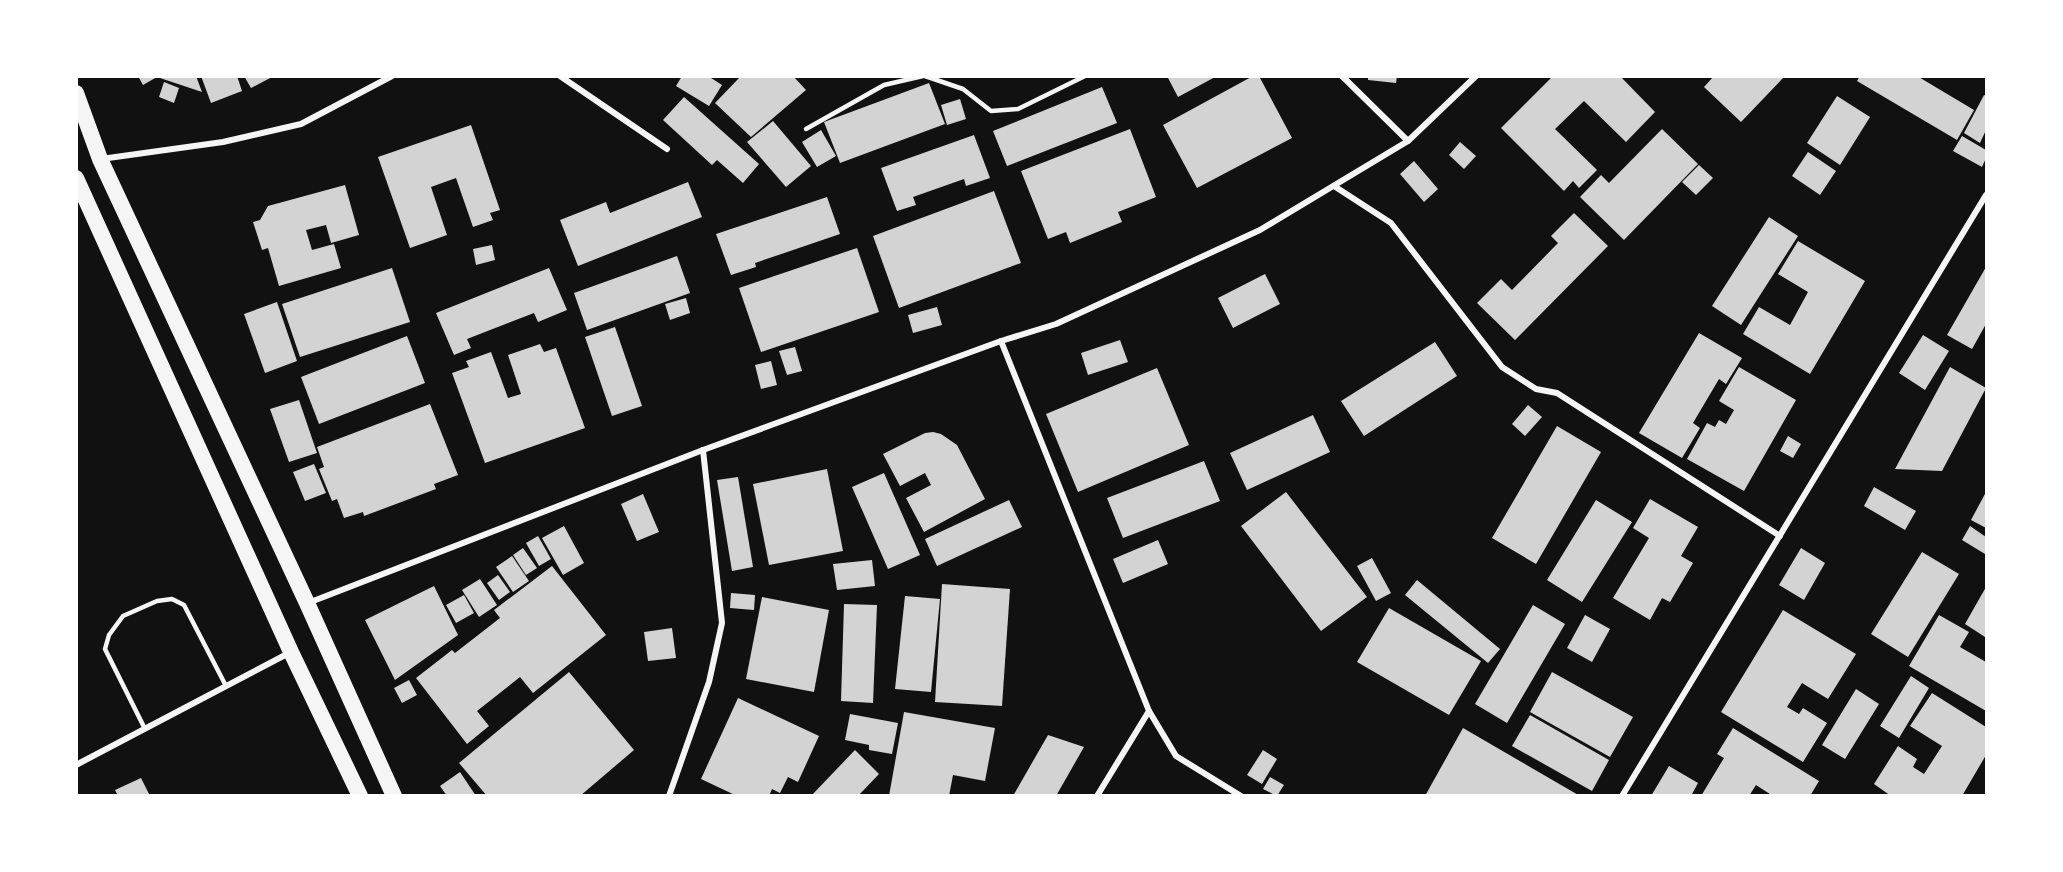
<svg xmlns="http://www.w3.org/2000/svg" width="2063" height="872" viewBox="0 0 2063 872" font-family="'PT Sans Narrow',sans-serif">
  <rect width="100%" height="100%" fill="#111"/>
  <g fill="#d3d3d3">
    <path d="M138 76H196L202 92 157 77 143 85Z"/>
    <path d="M201 76H237L242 91 211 103Z"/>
    <path d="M244 76H274L251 88Z"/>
    <path d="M682 76H708L722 85 709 106 676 86Z"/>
    <path d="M741 76H793L806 90 751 137 715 103Z"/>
    <path d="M1167 76H1217L1178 97Z"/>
    <path d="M1253 76H1259L1292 138 1197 188 1163 125Z"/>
    <path d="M1368 76H1397L1396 83 1368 80Z"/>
    <path d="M1553 76H1620L1655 112 1626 142 1584 101 1555 129 1597 170 1579 188 1573 181 1564 191 1501 128Z"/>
    <path d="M1714 76H1785L1741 122 1704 87Z"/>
    <path d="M1860 76H1917L1974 110 1957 140 1857 81Z"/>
    <path d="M164 82 179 88 174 103 159 97Z"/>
    <path d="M929 83 945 124 840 163 824 122Z"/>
    <path d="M1102 87 1117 123 1007 166 993 131Z"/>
    <path d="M1984 95 1986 96V130L1980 143 1964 133Z"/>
    <path d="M1837 96 1870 117 1840 165 1807 143Z"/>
    <path d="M684 97 759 164 743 183 717 160 712 165 663 120Z"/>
    <path d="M960 99 966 119 947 125 941 105Z"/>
    <path d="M773 121 811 166 786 187 747 142Z"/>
    <path d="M471 125 500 210 490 213 493 220 473 227 456 178 431 187 447 235 410 248 378 157Z"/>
    <path d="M1130 129 1156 197 1118 212 1122 222 1070 243 1066 232 1048 239 1021 171Z"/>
    <path d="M1662 129 1698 164 1624 240 1580 197 1601 175 1609 183Z"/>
    <path d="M821 130 836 156 817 167 802 142Z"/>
    <path d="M974 135 990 178 966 186 964 179 913 197 916 205 897 211 881 168Z"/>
    <path d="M1962 136 1986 150V158L1982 167 1953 151Z"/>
    <path d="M1460 142 1476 156 1464 169 1449 155Z"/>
    <path d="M1808 152 1836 171 1820 195 1792 176Z"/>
    <path d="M1414 161 1438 189 1424 202 1400 174Z"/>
    <path d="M1699 165 1713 178 1696 195 1682 182Z"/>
    <path d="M688 182 702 217 578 266 560 220 606 202 610 213Z"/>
    <path d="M345 185 359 235 331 243 326 225 306 230 312 250 334 244 341 268 279 286 268 248 262 250 253 222 260 220 268 206Z"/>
    <path d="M994 191 1021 263 899 308 873 236Z"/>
    <path d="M827 197 840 234 755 263 756 267 731 275 716 234Z"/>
    <path d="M1574 213 1608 246 1515 340 1477 303 1501 279 1512 290 1558 243 1551 236Z"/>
    <path d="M1769 217 1798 236 1741 325 1712 306Z"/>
    <path d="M1798 241 1865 281 1810 374 1743 334 1759 307 1790 325 1808 292 1778 274Z"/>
    <path d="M492 245 495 260 476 265 473 249Z"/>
    <path d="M857 248 879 312 761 352 739 288Z"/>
    <path d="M677 256 690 293 587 330 574 293Z"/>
    <path d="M1986 267V324L1972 349 1947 335Z"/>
    <path d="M392 268 410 322 300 357 282 304Z"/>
    <path d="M549 268 567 310 538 322 534 313 467 339 471 348 454 355 436 313Z"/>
    <path d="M1265 274 1280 304 1233 328 1218 298Z"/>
    <path d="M686 298 690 313 670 320 665 304Z"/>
    <path d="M277 302 297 361 265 373 244 314Z"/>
    <path d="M937 307 942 325 913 333 908 315Z"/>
    <path d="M615 327 642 406 612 416 585 337Z"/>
    <path d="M1699 333 1742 358 1726 384 1719 379 1693 423 1700 428 1682 458 1639 433Z"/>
    <path d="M1923 335 1949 351 1925 390 1899 373Z"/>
    <path d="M407 336 425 383 319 424 301 377Z"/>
    <path d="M1120 340 1128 362 1088 375 1081 353Z"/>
    <path d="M1435 342 1457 376 1364 436 1341 401Z"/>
    <path d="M540 344 544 352 556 348 585 428 485 463 452 373 469 367 466 361 491 352 508 398 521 394 508 355Z"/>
    <path d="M795 347 802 371 787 375 779 351Z"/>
    <path d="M771 361 777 385 761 389 755 365Z"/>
    <path d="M1739 367 1796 400 1744 491 1687 459 1707 423 1715 427 1719 420 1726 424 1734 410 1719 401Z"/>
    <path d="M1950 367 1986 388 1942 471 1895 469Z"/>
    <path d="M1157 368 1189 445 1078 492 1046 414Z"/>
    <path d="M299 400 317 453 289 462 270 409Z"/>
    <path d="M430 404 458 475 434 484 436 489 364 516 363 512 344 518 337 499 332 501 319 469 324 467 317 447Z"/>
    <path d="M1528 405 1542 417 1525 436 1512 424Z"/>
    <path d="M1313 415 1330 452 1247 490 1230 453Z"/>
    <path d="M1557 426 1601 452 1536 564 1492 538Z"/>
    <path d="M933 432 941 434 957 445 985 499 924 532 906 498 931 485 925 473 900 486 883 454 925 433Z"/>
    <path d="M1788 436 1801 444 1793 458 1780 451Z"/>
    <path d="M1204 461 1220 501 1123 538 1107 498Z"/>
    <path d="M314 464 326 493 305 501 293 472Z"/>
    <path d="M827 469 843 551 769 565 753 484Z"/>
    <path d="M884 473 920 555 888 569 852 487Z"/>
    <path d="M738 477 753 567 732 571 717 480Z"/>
    <path d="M1874 487 1916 511 1905 530 1864 506Z"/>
    <path d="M1286 492 1367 597 1321 631 1241 526Z"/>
    <path d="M1986 492V528L1971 520Z"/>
    <path d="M643 494 659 532 637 541 621 504Z"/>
    <path d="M1650 499 1698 527 1681 556 1693 563 1670 602 1662 598 1650 620 1613 598 1649 538 1633 528Z"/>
    <path d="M1009 500 1022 527 937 566 925 539Z"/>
    <path d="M1596 500 1632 522 1582 602 1547 580Z"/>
    <path d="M564 526 584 563 563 575 542 538Z"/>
    <path d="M1970 526 1986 537V551L1985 554 1962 540Z"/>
    <path d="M538 536 551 559 539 566 526 543Z"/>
    <path d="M1158 540 1168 564 1123 583 1113 559Z"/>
    <path d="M523 548 537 568 526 575 513 555Z"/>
    <path d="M1801 548 1825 563 1804 600 1779 585Z"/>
    <path d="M1922 552 1959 574 1908 657 1871 634Z"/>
    <path d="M512 556 529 581 513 592 496 567Z"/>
    <path d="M1372 558 1391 593 1376 601 1357 566Z"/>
    <path d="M872 560 875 586 837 590 833 564Z"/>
    <path d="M552 566 606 635 533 693 520 677 477 711 489 726 467 744 416 678 452 650 455 653 500 618 494 610Z"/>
    <path d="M498 575 510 592 499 600 487 583Z"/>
    <path d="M480 579 497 605 479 617 462 590Z"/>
    <path d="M1417 580 1500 649 1488 663 1405 595Z"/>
    <path d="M942 584 1010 589 1002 706 935 702Z"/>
    <path d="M434 586 458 635 395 680 365 620Z"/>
    <path d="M1986 587V634L1985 637 1965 624Z"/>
    <path d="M731 593 755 595 754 610 730 608Z"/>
    <path d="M464 595 474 613 456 623 446 605Z"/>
    <path d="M905 596 940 599 931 692 895 689Z"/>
    <path d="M762 597 829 610 814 692 746 679Z"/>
    <path d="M844 604 877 605 873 703 841 701Z"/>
    <path d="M1533 605 1565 624 1507 723 1475 704Z"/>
    <path d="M1389 608 1481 661 1449 715 1357 662Z"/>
    <path d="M1783 610 1856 654 1828 699 1802 683 1787 707 1799 714 1803 708 1827 723 1803 762 1721 712Z"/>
    <path d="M1585 615 1610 629 1592 662 1567 648Z"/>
    <path d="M1939 615 1969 632 1960 647 1986 662V711L1909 666Z"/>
    <path d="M672 628 676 658 648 661 644 632Z"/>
    <path d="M569 672 634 750 580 796H487L459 763Z"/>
    <path d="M1552 672 1633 717 1610 757 1530 712Z"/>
    <path d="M1911 676 1929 688 1899 738 1880 726Z"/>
    <path d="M409 680 417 695 402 703 394 688Z"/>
    <path d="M1856 689 1879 704 1845 759 1822 745Z"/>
    <path d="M1932 693 1986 727V755L1962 796H1891L1874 784 1898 746 1917 759 1913 767 1924 774 1942 746 1910 726Z"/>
    <path d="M738 698 819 736 798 782 788 777 780 793 772 789 769 796H737L701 779Z"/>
    <path d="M904 712 995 728 985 781 953 775 949 796H889Z"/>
    <path d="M850 714 898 723 892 754 869 750V745L845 740Z"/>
    <path d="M1530 715 1609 760 1592 791 1512 746Z"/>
    <path d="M1463 728 1580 796H1425Z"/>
    <path d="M1733 728 1819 781 1810 796H1773L1756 785 1749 796H1701L1724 758 1717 754Z"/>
    <path d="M1048 735 1084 747 1056 796H1013Z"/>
    <path d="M855 750 879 774 858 796H811Z"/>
    <path d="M1263 750 1277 759 1262 784 1247 775Z"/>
    <path d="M1669 766 1698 783 1691 796H1651Z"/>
    <path d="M460 772 476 796H447L440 786Z"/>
    <path d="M1270 777 1284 785 1277 796 1263 789Z"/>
    <path d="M141 778 150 796H118L115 790Z"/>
  </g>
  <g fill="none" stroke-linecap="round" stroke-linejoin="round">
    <g stroke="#f5f5f5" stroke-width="4.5">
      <path d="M925 76 963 89 991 111 1018 109 1085 76"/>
      <path d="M806 129 884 85 923 76"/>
      <path d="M145 729 105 649 109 635 123 616 157 601 172 599 184 605 226 686"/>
    </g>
    <g stroke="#f5f5f5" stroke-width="6">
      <path d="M560 76 667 149"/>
      <path d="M1342 76 1408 141"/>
      <path d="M101 159 223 142 301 124 392 76"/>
      <path d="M1334 186 1391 223 1502 367 1536 389 1557 393 1780 536"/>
      <path d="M1001 341 1149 711 1176 756 1241 796"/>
      <path d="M308 603 703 450 1001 341 1056 324 1260 230 1408 141 1476 76"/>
      <path d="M76 765 291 652"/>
      <path d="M669 796 709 682 722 623 703 450"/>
      <path d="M1097 796 1149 711"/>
      <path d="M1622 796 1986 195"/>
    </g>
    <g stroke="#f5f5f5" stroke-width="16">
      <path d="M76 93 100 159 307 603 394 796"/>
      <path d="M76 178 291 652 360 796"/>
    </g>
  </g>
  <rect width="2063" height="872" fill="none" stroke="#ffffff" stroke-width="156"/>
</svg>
